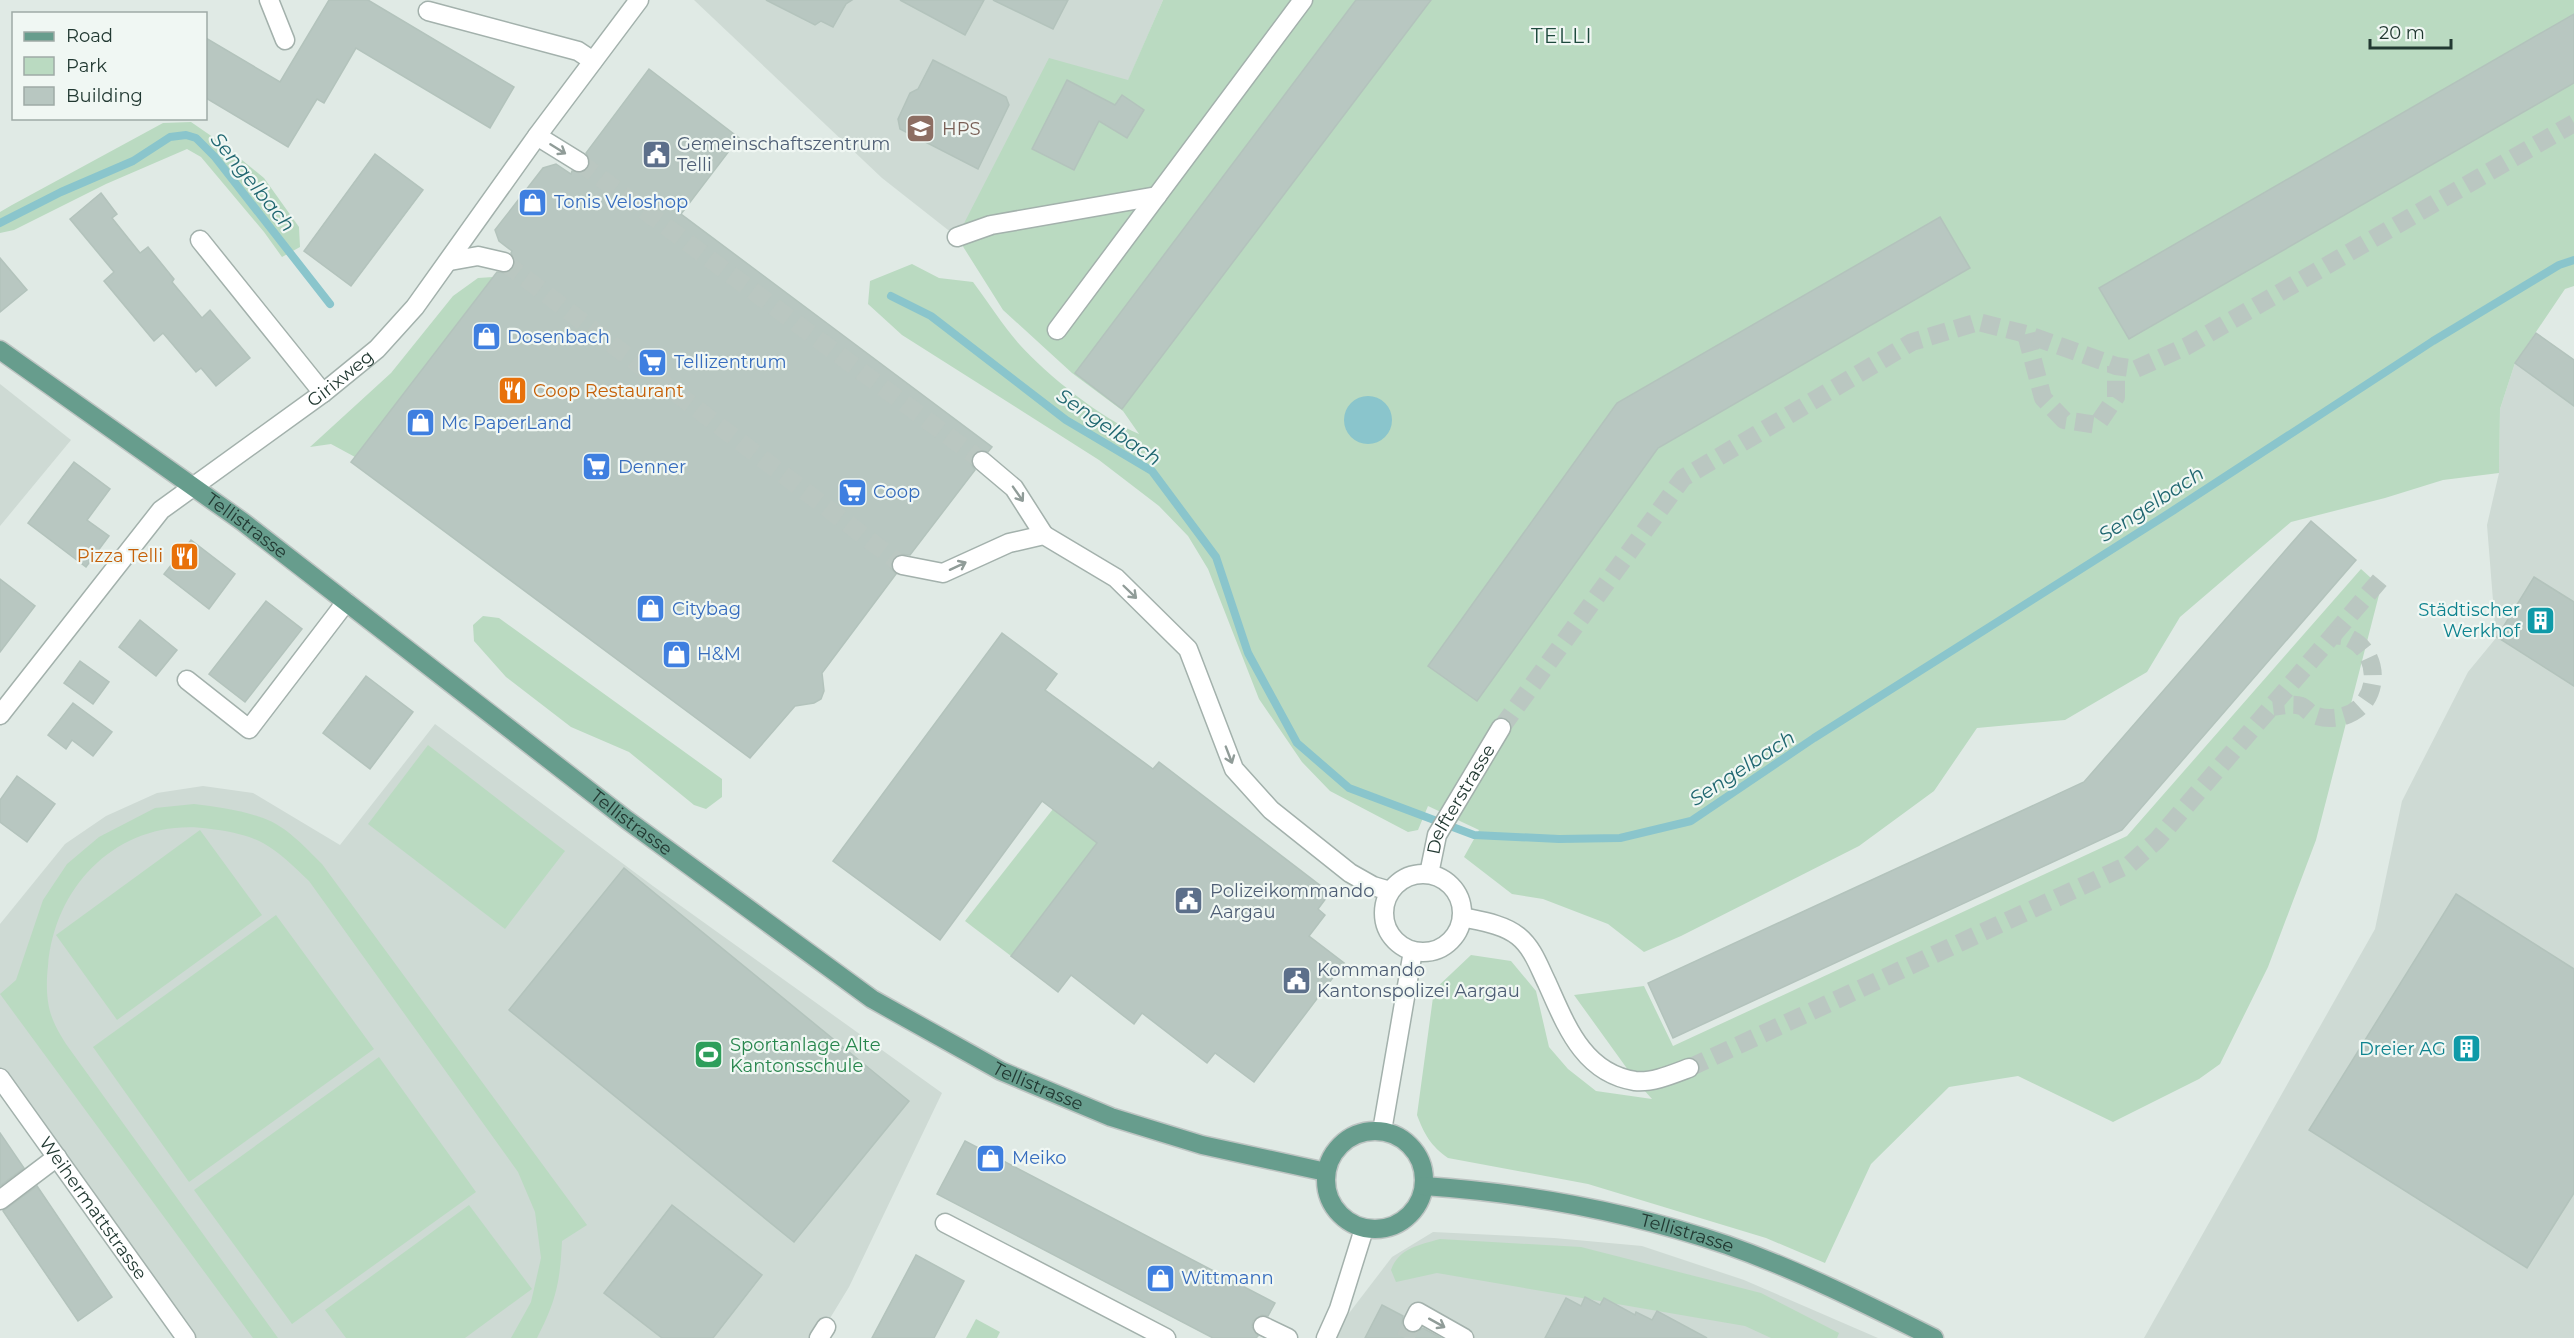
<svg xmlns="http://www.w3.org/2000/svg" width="2574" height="1338" viewBox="0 0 2574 1338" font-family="Montserrat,sans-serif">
  <rect width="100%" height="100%" fill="#e0eae5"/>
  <g fill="#cedad4">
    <path d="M694 0H1163L1128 81 957 237 882 178Z"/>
    <path d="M2536 333 2574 360V1338H2144L2375 929 2402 801 2468 672 2496 638 2487 525 2499 473 2500 409 2515 363Z"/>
    <path d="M0 384 71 440 0 526Z"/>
    <path d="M435 724 653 886 942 1093 849 1287 818 1338H186L0 1078V924L65 844 106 816 157 793 203 786 253 793 340 845Z"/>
    <path d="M1433 1232 1554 1238 1642 1246 1744 1280 1878 1338H1330L1392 1257Z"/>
  </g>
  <g fill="#badac1">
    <path d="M1163 0H2574V286L2565 289 2515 363 2500 409 2499 473 2443 480 2385 498 2291 522 2180 617 2147 672 2065 720 1977 728 1934 791 1859 846 1681 936 1644 952 1608 924 1543 899 1512 894 1464 857 1479 830 1428 806 1418 830 1408 832 1330 791 1302 762 1259 699 1208 569 1188 536 1159 506 1099 460 902 335 868 304 870 281 912 264 939 278 973 282C989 303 1003 326 1020 345 1047 375 1102 419 1139 434L1123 411 1072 373 1003 310 957 237 1049 58 1128 80Z"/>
    <path d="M191 122 220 142 264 178 299 227 300 247 282 257 264 232 201 157 187 149 106 184 14 230 0 233V212L12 205 163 123Z"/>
    <path d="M493 277 355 457 331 444 310 447 391 373 453 296 478 278Z"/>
    <path d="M2361 569 2381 587 2316 840 2268 967 2220 1064 2199 1079 2113 1122 2018 1076 1949 1087 1871 1164 1825 1263 1766 1238 1588 1184 1448 1158C1431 1146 1424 1134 1417 1115L1434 990 1471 955 1511 961 1536 991 1549 1047 1568 1069 1596 1091 1652 1099 1636 1081 1574 995 1644 986 1673 1046 2127 836Z"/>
    <path d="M483 616 499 618 722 779V797L706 809 694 805 629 752 571 727 506 677 474 641 473 625Z"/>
    <path d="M428 745 565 851 505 929 368 824Z"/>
    <path d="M194 804C218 807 241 810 263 818 286 826 305 847 322 864L587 1225 562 1241C560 1283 556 1301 537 1338H511L531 1302 541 1258 535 1212 518 1172 309 881C294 867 281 853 263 843 248 835 228 831 211 829 124 816 55 881 48 966 46 983 46 1004 53 1020 56 1028 61 1036 66 1044L278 1338H253L0 994 16 980 43 900 67 864 99 837 155 808Z"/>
    <path d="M1053 809 1097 843 1011 956 965 921Z"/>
    <path d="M200 830 262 915 117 1020 56 935Z"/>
    <path d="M276 915 374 1049 189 1182 93 1047Z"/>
    <path d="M379 1057 476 1192 292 1324 194 1190Z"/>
    <path d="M469 1205 532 1289 465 1338H346L325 1310Z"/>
    <path d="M1440 1239 1581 1247 1761 1293 1839 1333 1837 1338H1771L1745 1326 1437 1273 1396 1282 1391 1270C1399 1248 1419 1245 1440 1239Z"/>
    <path d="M976 1319 1000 1332 997 1338H966Z"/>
  </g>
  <circle fill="#8ac5cc" cx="1368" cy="420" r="24"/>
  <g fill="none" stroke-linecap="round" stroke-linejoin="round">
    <g stroke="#8ac5cc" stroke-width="8">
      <path d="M0 223 61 192 133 161 170 137 186 135 196 138 215 157 330 304"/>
      <path d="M891 296 931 316 1066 420 1152 471 1216 557 1248 653 1297 743 1349 788 1474 835 1559 839 1620 838 1691 821 1814 738 2174 510 2433 341 2559 265 2574 260"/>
    </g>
  </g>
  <g fill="#b8c7c1" stroke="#b3c3bc" stroke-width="1.5">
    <path d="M329 0H368L514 87 490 128 356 48 324 103 317 99 288 147 206 98V38L280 82Z"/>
    <path d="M766 0H852L846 4 833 27 821 21 815 25Z"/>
    <path d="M900 0H984L965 35Z"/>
    <path d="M993 0H1068L1053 29Z"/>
    <path d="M1356 0H1431L1122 409 1075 373Z"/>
    <path d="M2574 14V83L2129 339 2099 288Z"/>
    <path d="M933 60 1006 97 1009 105 978 169 900 129 898 119 910 93 918 89Z"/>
    <path d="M649 69 739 138 681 214 992 447 988 452 979 450 973 454 971 464 975 470 910 555 899 554 893 558 891 568 896 574 822 673 824 691 821 699 814 703 795 706 750 758 351 462 497 272 507 273 513 269 515 264 511 253 512 251 499 241 495 230 543 168 556 164 571 174 572 171 584 172 588 168 590 162 586 153Z"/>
    <path d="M1067 80 1115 105 1122 95 1144 110 1127 138 1099 121 1074 170 1032 149Z"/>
    <path d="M375 154 423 190 351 286 304 251Z"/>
    <path d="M101 193 117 214 112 218 140 253 148 247 174 279 172 282 202 318 210 310 250 358 216 386 201 368 196 372 163 333 154 341 104 281 114 272 70 219Z"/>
    <path d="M1940 217 1970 268 1658 448 1477 701 1428 666 1617 403Z"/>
    <path d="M0 258 27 290 0 312Z"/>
    <path d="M2536 333 2574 360V406L2515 363Z"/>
    <path d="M74 462 110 489 87 520 109 536 86 567 28 523Z"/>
    <path d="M2311 521 2356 560 2122 830 1673 1038 1648 983 2084 782Z"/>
    <path d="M191 540 235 574 209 609 164 574Z"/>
    <path d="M2534 577 2574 602V686L2497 637Z"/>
    <path d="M0 579 35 606 0 652Z"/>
    <path d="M266 601 302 629 245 702 209 674Z"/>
    <path d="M140 620 177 650 156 676 119 647Z"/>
    <path d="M1002 633 1057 674 1045 690 1153 769 1159 762 1330 893 1318 909 1325 915 1309 936 1344 963 1254 1082 1215 1053 1207 1063 1142 1013 1134 1024 1071 975 1058 992 1011 956 1097 843 1042 801 940 940 833 861Z"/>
    <path d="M80 661 109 682 93 704 64 683Z"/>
    <path d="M366 676 413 712 370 769 323 733Z"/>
    <path d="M73 703 112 732 93 756 72 740 66 749 48 735Z"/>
    <path d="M17 776 55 804 27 842 0 822V800Z"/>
    <path d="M624 868 909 1101 794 1242 509 1010Z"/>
    <path d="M2456 894 2574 969V1193L2527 1268 2309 1130Z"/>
    <path d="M0 1133 24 1168 0 1186Z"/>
    <path d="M965 1141 1275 1303 1268 1316 1262 1315 1253 1321 1252 1327 1258 1336 1256 1338H1213L937 1194Z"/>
    <path d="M37 1186 112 1297 78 1321 3 1211Z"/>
    <path d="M672 1205 762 1275 713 1338H662L604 1293Z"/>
    <path d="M916 1255 964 1281 934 1338H872Z"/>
    <path d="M1585 1297 1600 1305 1604 1298 1635 1315 1636 1312 1652 1320 1657 1311 1707 1338H1545L1566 1298 1581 1306Z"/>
    <path d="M1382 1305 1403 1316 1402 1323 1407 1332 1414 1333 1423 1328 1441 1338H1365Z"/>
  </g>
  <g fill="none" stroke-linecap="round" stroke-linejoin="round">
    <g stroke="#bac7c1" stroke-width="18" stroke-dasharray="18 9" stroke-linecap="butt">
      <path d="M579 162 982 461"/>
      <path d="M504 262 902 565"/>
      <path d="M2026 334 2043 398 2064 420 2097 425 2116 397V366"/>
      <path d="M2333 635 2380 580"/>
      <path d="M1501 728 1683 478 1912 342 1978 322 2026 334 2116 366 2136 369 2187 346 2574 123"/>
      <path d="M1689 1068 2130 864 2157 840 2333 635C2339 636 2346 636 2351 639 2383 656 2379 706 2344 716 2334 719 2322 719 2312 714 2308 712 2305 707 2301 706 2293 703 2281 706 2273 707"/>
      <path d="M1405 1338 1413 1322"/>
    </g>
    <defs>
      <g id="minor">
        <path d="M269 0 285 40"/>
        <path d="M428 11 578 51 593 61"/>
        <path d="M537 136 579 162"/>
        <path d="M957 237 991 225 1157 196"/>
        <path d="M200 240 323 393"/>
        <path d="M450 261 478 256 504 262"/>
        <path d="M1057 330 1303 0"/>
        <path d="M982 461 1014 488 1044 535"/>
        <path d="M902 565 943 573 1009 543 1044 535 1116 578 1188 649 1234 769 1271 810 1350 873 1373 886 1390 891"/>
        <path d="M187 680 249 729 346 602"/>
        <path id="s1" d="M0 715 161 510 323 393 377 349 415 307 537 136 639 0"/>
        <path id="s2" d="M1429 874 1437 835 1501 728"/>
        <circle cx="1423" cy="913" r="39"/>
        <path d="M1462 917C1480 921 1503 924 1518 936 1533 948 1539 967 1547 983 1566 1025 1583 1073 1635 1081 1652 1083 1673 1074 1689 1068"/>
        <path id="s3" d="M0 1078 186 1338"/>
        <path d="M1382 1131 1413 951"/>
        <path d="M0 1200 57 1157"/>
        <path d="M945 1223 1166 1338"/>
        <path d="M1413 1322 1418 1312 1464 1338"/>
        <path d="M1263 1326 1288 1338"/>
        <path d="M819 1338 826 1327"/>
        <path d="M1326 1338 1339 1309 1364 1229"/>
      </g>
      <g id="major">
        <path id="s4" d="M0 350 243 522 627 820 872 999 1001 1071 1111 1117 1202 1145 1326 1172"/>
        <circle cx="1375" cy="1180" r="49"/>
        <path id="s5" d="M1424 1186C1527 1193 1630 1212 1727 1245 1798 1270 1866 1304 1934 1338"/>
      </g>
    </defs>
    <use href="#minor" stroke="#a3b1ac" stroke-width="21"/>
    <use href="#major" stroke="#bdc4c2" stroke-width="21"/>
    <use href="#minor" stroke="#fff" stroke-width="18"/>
    <use href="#major" stroke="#679d8d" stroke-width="18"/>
  </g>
  <defs><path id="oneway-shaft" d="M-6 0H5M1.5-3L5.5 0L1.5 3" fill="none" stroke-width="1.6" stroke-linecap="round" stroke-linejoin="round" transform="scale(1.5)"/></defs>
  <g stroke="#909c98">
    <use href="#oneway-shaft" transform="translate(558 149) rotate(32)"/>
    <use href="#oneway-shaft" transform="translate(1018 494) rotate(55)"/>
    <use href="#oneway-shaft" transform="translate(958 566) rotate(-25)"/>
    <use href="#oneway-shaft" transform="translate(1130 592) rotate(44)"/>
    <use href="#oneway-shaft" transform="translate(1229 755) rotate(69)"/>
    <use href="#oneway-shaft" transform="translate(1437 1323) rotate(29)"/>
  </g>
  <defs>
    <symbol id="school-square" viewBox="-11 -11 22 22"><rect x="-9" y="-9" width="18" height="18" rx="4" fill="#8d6e63" stroke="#f0f7f3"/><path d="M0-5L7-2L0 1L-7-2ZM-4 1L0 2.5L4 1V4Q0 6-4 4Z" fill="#fff"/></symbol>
    <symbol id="civic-square" viewBox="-11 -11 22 22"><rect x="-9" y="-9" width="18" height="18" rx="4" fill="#5c6f8a" stroke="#f0f7f3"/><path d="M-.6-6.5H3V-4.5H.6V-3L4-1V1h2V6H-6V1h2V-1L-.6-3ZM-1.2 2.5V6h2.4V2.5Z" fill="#fff"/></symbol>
    <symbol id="shop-square" viewBox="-11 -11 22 22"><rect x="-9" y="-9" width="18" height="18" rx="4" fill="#3f7fe0" stroke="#f0f7f3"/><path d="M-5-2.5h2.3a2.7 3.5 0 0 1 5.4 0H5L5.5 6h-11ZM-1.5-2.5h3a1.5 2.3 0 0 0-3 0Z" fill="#fff"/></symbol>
    <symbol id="supermarket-square" viewBox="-11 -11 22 22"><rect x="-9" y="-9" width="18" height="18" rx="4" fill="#3f7fe0" stroke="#f0f7f3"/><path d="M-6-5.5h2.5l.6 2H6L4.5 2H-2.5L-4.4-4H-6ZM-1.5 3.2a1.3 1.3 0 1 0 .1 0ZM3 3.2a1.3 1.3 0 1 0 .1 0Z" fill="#fff"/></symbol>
    <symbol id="restaurant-square" viewBox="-11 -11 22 22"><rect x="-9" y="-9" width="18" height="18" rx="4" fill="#e8710a" stroke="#f0f7f3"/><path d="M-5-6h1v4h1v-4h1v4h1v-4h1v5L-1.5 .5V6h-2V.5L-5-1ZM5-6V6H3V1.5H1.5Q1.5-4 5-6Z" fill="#fff"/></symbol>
    <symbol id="building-square" viewBox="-11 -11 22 22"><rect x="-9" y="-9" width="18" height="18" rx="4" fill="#0f9aa8" stroke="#f0f7f3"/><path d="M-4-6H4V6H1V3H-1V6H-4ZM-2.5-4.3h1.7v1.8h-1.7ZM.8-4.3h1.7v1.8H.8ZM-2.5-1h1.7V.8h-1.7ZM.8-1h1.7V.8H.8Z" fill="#fff"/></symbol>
    <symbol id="stadium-square" viewBox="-11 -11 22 22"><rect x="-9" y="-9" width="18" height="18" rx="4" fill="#2e9e5b" stroke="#f0f7f3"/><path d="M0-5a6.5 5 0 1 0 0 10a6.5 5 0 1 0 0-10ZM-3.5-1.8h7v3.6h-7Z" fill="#fff"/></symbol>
  </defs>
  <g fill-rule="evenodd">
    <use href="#school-square" x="904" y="112" width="33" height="33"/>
    <use href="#civic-square" x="640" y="138" width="33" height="33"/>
    <use href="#shop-square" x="516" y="186" width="33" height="33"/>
    <use href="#shop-square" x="470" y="320" width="33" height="33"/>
    <use href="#supermarket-square" x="636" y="346" width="33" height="33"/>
    <use href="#restaurant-square" x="496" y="374" width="33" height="33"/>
    <use href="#shop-square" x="404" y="406" width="33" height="33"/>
    <use href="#supermarket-square" x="580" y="450" width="33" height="33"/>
    <use href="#supermarket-square" x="836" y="476" width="33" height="33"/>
    <use href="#restaurant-square" x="168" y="540" width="33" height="33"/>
    <use href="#shop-square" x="634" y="592" width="33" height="33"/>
    <use href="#building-square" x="2524" y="604" width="33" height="33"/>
    <use href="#shop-square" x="660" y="638" width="33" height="33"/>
    <use href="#civic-square" x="1172" y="884" width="33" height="33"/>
    <use href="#civic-square" x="1280" y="964" width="33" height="33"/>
    <use href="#building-square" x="2450" y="1032" width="33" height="33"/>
    <use href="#stadium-square" x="692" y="1038" width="33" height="33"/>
    <use href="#shop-square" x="974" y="1142" width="33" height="33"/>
    <use href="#shop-square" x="1144" y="1262" width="33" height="33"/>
  </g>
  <g text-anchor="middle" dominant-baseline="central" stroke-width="4.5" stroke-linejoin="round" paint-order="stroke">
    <g font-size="18" fill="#785e54" stroke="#f0f7f3" text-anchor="start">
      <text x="942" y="129">HPS</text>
    </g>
    <g font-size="18" fill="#4e5e75" stroke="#f0f7f3" text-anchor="start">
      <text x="677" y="144">Gemeinschaftszentrum<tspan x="677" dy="21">Telli</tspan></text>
      <text x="1210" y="891">Polizeikommando<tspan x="1210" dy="21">Aargau</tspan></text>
      <text x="1317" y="970">Kommando<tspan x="1317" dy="21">Kantonspolizei Aargau</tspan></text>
    </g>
    <g font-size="18" fill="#366cbe" stroke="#f0f7f3" text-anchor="start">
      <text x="554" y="202">Tonis Veloshop</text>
      <text x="507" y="337">Dosenbach</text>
      <text x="674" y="362">Tellizentrum</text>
      <text x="441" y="423">Mc PaperLand</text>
      <text x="618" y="467">Denner</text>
      <text x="873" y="492">Coop</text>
      <text x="672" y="609">Citybag</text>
      <text x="697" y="654">H&amp;M</text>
      <text x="1012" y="1158">Meiko</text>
      <text x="1181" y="1278">Wittmann</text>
    </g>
    <g font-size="18" fill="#223932" stroke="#f0f7f3">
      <text stroke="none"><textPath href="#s1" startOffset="483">Girixweg</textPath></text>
      <text stroke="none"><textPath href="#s4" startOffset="303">Tellistrasse</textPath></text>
      <text stroke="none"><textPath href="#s2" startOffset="82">Delfterstrasse</textPath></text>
      <text stroke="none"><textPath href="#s4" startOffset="789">Tellistrasse</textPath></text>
      <text stroke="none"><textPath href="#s4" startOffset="1275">Tellistrasse</textPath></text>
      <text stroke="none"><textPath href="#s3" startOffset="160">Weihermattstrasse</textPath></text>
      <text stroke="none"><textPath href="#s5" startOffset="268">Tellistrasse</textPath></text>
    </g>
    <g font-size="18" fill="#c56008" stroke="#f0f7f3" text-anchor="start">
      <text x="533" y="391">Coop Restaurant</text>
      <text x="163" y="556" text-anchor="end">Pizza Telli</text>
    </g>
    <g font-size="18" fill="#0d838f" stroke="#f0f7f3" text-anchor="end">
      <text x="2520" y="610">Städtischer<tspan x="2520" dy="21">Werkhof</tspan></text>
      <text x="2446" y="1049">Dreier AG</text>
    </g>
    <g font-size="18" fill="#27864d" stroke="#f0f7f3" text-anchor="start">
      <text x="730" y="1045">Sportanlage Alte<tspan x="730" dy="21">Kantonsschule</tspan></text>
    </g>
    <g font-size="20" letter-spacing="1.5" fill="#1f4a3e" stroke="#f0f7f3">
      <text x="1562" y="36">TELLI</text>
    </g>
    <g font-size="20" font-style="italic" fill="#206771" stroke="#f0f7f3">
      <text transform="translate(253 182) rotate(51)">Sengelbach</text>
      <text transform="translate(1109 427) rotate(34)">Sengelbach</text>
      <text transform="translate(2151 504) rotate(-33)">Sengelbach</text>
      <text transform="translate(1742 768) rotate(-33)">Sengelbach</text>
    </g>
  </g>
  <rect x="12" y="12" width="195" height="108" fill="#f0f7f3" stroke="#9eaba6" stroke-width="1.5"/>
  <rect x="24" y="32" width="30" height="9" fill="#679d8d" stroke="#9eaba6" stroke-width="1.5"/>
  <text x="66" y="42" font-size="18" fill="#223932">Road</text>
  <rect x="24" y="57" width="30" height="18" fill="#badac1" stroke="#9eaba6" stroke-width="1.5"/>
  <text x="66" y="72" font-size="18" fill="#223932">Park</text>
  <rect x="24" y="87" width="30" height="18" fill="#b8c7c1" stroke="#9eaba6" stroke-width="1.5"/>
  <text x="66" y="102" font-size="18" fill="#223932">Building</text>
  <path d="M2370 39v9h81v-9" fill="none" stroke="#223932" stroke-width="3"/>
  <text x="2379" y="39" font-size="18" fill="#223932" stroke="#f0f7f3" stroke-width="4.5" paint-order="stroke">20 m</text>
</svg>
